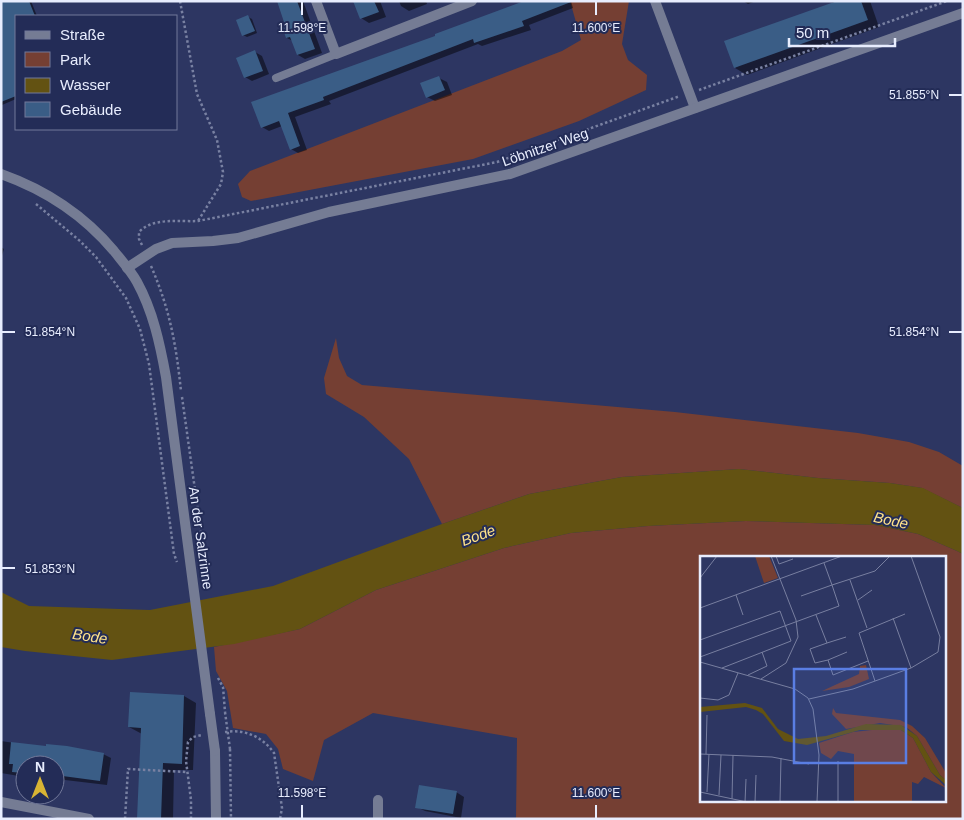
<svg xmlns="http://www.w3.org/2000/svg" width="964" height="820" viewBox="0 0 964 820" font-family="Arial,sans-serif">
  <rect width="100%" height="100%" fill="#2d3662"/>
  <g fill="#753f33" fill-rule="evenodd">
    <path d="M570 1H629L622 44 628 60 647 75 646 90 579 121 473 159 251 201 242 197 238 184 250 171 562 51 581 40Z"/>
    <path d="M336 338 339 358 347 376 362 385 675 412 858 433 909 442 939 452 963 466V508L922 488 890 483 818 478 739 469 622 477 529 494 442 524 409 459 364 417 326 394 324 378Z"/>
    <path d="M746 521 875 525 918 534 957 551 963 554V819H516L517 738 373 713 324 740 313 781 283 769 278 749 266 734 233 728 227 691 216 671 214 647 300 629 376 590 504 548 571 533 648 526ZM702 558H945V801H702Z"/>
  </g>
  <path fill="#635212" d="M739 469 818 478 890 483 923 488 963 508V554L957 551 918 534 875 525 746 521 648 526 571 533 504 548 376 590 300 629 234 644 112 660 25 651 1 647V592L29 606 150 610 273 586 442 524 529 494 622 477Z"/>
  <g fill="#0007">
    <path d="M1 1H31L37 16H16V99L2 105Z"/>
    <path d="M279 1H303L322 53 305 59 298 55 293 41 287 38V26Z"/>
    <path d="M355 1H380L386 17 369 23 361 18Z"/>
    <path d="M399 1H426L427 4 409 11 401 6Z"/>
    <path d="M526 1H571L573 8 529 25 531 30 482 46 478 44 329 101 331 104 295 117 307 150 298 153 291 149 282 126 269 131 262 127 253 103 437 37Z"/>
    <path d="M743 1H756L748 4Z"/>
    <path d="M832 1H870L879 27 747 75 735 68 833 4Z"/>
    <path d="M248 17 252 19 257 33 247 37 243 35Z"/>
    <path d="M255 52 262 56 269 74 252 81 245 77Z"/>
    <path d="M439 78 447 82 452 95 435 101 427 97Z"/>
    <path d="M1 247 4 249 1 259Z"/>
    <path d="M184 696 196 703 193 770H174L173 819H139L142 734 129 727Z"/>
    <path d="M1 741 28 745 36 765H25V777L1 773Z"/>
    <path d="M103 754 111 758 107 785 65 780 55 789V779L63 773 61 771 55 776V765H48Z"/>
    <path d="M456 792 464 797 461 818 425 811 417 807Z"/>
  </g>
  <g fill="#3a5d86">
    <path d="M1 1H29L35 16H16V96L1 102Z"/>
    <path d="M277 1H297L315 49 297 55 290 37 286 38 282 26 285 25Z"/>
    <path d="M353 1H374L379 12 360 19Z"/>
    <path d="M524 1 571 2 522 21 524 26 474 43 473 39 323 97 324 100 288 113 300 146 290 150 279 121 261 128 251 102 435 36V34Z"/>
    <path d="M837 1H861L868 20 734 68 724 41Z"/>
    <path d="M248 15 255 31 242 36 236 20Z"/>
    <path d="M255 50 263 71 244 78 236 58Z"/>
    <path d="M439 76 445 90 426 98 420 83Z"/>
    <path d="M130 692 184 695 182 764 163 763 161 819H137L141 728 128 727Z"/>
    <path d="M11 742 46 746V744L67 746 104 753 100 781 55 775V765H25L24 773 12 772 13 764H9Z"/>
    <path d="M419 785 457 791 453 814 415 808Z"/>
  </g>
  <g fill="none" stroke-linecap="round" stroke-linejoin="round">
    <g stroke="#7981a2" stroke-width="2.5" stroke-dasharray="2.5 2.5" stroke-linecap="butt">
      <path d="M180 1 197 94 217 140 223 172 221 184 198 221"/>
      <path d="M699 90 947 1"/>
      <path d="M36 204 80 241 96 257 126 298 140 329 149 364 174 554 177 562"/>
      <path d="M142 245 139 239V232C153 217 179 222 198 221L497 162 680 96"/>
      <path d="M151 266C170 310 176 344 181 391"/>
      <path d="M182 397 203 547V562"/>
      <path d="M218 678 223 687 225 712"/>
      <path d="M225 732C244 729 262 736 274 753L282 808 280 819"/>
      <path d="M230 749 231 819"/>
      <path d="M125 819 128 769 187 772"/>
      <path d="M191 819V800L186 761 188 742 193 737 202 735"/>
    </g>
    <path stroke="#757c94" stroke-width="8" d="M276 78 336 54"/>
    <g stroke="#757c94" stroke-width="10">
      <path d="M316 1 336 54 472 1"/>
      <path d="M655 1 695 108"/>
      <path d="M127 268 156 249 172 243 213 241 238 238 329 212 510 174 963 13"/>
      <path d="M1 802 89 819"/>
      <path d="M378 819V800"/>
    </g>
    <g stroke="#757c94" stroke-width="10">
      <path d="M1 174C46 190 83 214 114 251 122 261 131 271 137 282 153 311 160 344 166 377L210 714"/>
      <path d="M215 751 216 819"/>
    </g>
    <path stroke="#7981a2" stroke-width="2.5" stroke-dasharray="2.5 2.5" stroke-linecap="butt" d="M225 712 230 749"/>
    <path stroke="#757c94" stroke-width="10" d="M210 714 215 751"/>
  </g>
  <path fill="none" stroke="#e8edfe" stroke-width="2" d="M302 2V15M596 2V15M949 95H962M2 332H15M949 332H962M2 568H15M302 805V818M596 805V818"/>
  <g text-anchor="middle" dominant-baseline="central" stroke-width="4" stroke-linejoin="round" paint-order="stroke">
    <g font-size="14" fill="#e8edfe" stroke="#232c57">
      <text transform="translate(545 147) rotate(-19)">Löbnitzer Weg</text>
      <text transform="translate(201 538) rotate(82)">An der Salzrinne</text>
    </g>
    <g font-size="15" font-style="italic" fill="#fee28a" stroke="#232c57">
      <text transform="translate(891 520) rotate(12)">Bode</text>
      <text transform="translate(478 535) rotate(-20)">Bode</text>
      <text transform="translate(90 636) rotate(9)">Bode</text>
    </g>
  </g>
  <g transform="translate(700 556)">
    <rect width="246" height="246" fill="#2d3662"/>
    <path d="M55 0H69L78 22 64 27ZM166 109 169 123 149 131 122 135 159 118 160 110ZM133 152 136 157 200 164 212 170 225 182 246 217V224L240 219 217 180 206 171 180 167 146 173 132 158ZM181 173 201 174 213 182 231 216 246 232 224 221 218 228 212 226V246H154V198L138 195 131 203 121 197 119 187 153 176Z" fill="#753f33"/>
    <path d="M45 147 62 152 78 173 98 183 126 180 166 168 201 169 217 180 240 219 246 224V229L231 216 213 182 201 174H160L107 189 84 185 63 158 56 154 46 151 0 156V151Z" fill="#635212"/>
    <path fill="none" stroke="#787fa0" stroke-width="1" d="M76 0 79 8 93 3M124 7 132 29 175 15 190 0M0 22 17 0M150 24 167 72M36 39 43 59M158 44 172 34M0 52 142 0M116 59 127 87 110 93 115 107 128 104 133 119 168 105M193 62 211 112M0 84 80 55 91 85 22 112M127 87 146 81M0 101 139 50 132 29 101 40M128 104 147 96M0 106 95 133 108 142 113 153 119 199 117 246M48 119 67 110 62 96M61 123 86 107 98 81 96 64 71 0M175 125 159 77 205 58M0 142 18 144 29 139 38 117M109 143 153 133 211 112 238 96 240 81 211 0M0 198 72 201 109 208M6 198 7 159M0 236 47 246M7 236 9 198M19 239 21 199M32 243 33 199M45 246 46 223M55 246 56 219M80 246 81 202M138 246V205"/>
    <path fill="#5a7ee3" fill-opacity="0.15" stroke="#5a7ee3" stroke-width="2.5" d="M94 113H206V207H94Z"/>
    <rect width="246" height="246" fill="none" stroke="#e8edfe" stroke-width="2.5"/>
  </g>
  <g font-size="12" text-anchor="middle" fill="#e8edfe" stroke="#232c57" stroke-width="4" stroke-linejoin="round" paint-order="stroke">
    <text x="302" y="32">11.598°E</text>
    <text x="596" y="32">11.600°E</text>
    <text x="914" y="99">51.855°N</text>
    <text x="50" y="336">51.854°N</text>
    <text x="914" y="336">51.854°N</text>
    <text x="50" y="573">51.853°N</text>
    <text x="302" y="797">11.598°E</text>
    <text x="596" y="797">11.600°E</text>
  </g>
  <rect width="964" height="820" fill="none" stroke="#e8edfe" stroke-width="5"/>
  <rect x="15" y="15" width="162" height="115" fill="#232c57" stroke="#72799a"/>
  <rect x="25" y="31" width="25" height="8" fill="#757c94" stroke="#72799a"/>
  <text x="60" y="40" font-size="15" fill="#e8edfe">Straße</text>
  <rect x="25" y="52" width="25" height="15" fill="#753f33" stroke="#72799a"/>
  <text x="60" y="65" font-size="15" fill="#e8edfe">Park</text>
  <rect x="25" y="78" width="25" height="15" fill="#635212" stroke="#72799a"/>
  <text x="60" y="90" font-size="15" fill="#e8edfe">Wasser</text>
  <rect x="25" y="102" width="25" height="15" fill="#3a5d86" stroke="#72799a"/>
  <text x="60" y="115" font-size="15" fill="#e8edfe">Gebäude</text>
  <g transform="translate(40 780)"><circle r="24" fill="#232c57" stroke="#72799a"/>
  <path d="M0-4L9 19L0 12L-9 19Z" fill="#d8b434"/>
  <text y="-8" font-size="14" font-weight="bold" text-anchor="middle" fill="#e8edfe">N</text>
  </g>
  <path d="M789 38v8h106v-8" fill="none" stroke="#e8edfe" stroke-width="2.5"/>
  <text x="796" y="38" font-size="15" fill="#e8edfe" stroke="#232c57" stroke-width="4" paint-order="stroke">50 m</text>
</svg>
